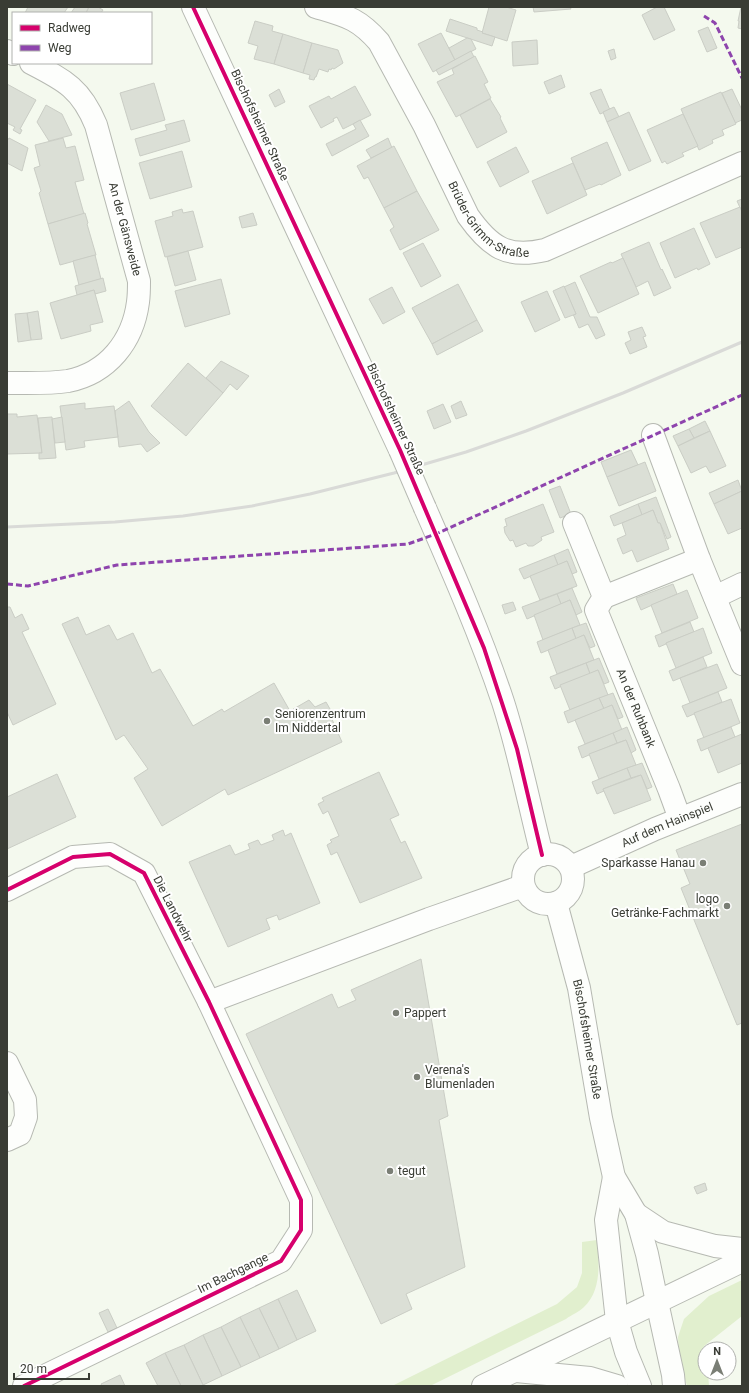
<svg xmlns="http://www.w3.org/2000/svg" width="749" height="1393" viewBox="0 0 749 1393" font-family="Roboto,sans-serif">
  <rect width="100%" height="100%" fill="#f4f9ee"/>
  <g fill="#e1efce">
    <path d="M597 1240C599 1262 602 1290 584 1307 579 1312 571 1315 566 1319L430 1386H392L557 1304 577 1287 582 1273V1242Z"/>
    <path d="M742 1280V1316L704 1346 705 1373H708L709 1386H687L679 1357 678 1337 684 1319 709 1296Z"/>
  </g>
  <g fill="#dbdfd6" stroke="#cacdc5">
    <path d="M28 7H68L64 13H25Z"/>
    <path d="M75 7H89L86 13H71Z"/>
    <path d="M89 7H98L103 10 101 13H86Z"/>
    <path d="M489 7H506L516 10 507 41 482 33Z"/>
    <path d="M533 7H570L571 9 534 12Z"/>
    <path d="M657 7H664L675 30 654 40 642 15Z"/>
    <path d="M741 7H742V29L738 28 739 21H738Z"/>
    <path d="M450 19 477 28V30L483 32 482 33 495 37 492 46 446 31Z"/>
    <path d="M255 21 273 26 272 31 283 34 274 64 254 59 258 46 248 43Z"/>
    <path d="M708 27 717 48 707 52 698 31Z"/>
    <path d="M441 33 455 60 433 72 418 44Z"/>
    <path d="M283 34 312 43 303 73 274 64Z"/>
    <path d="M467 38 471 39 476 49 455 60 449 48Z"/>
    <path d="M537 40 538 64 513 66 512 42Z"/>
    <path d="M312 43 338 50 343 63 334 69 332 68 331 70 329 69 328 72 319 69 316 77H315L314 80 309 79 310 75 303 73Z"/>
    <path d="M614 49 616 58 611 60 608 51Z"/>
    <path d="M471 51 474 57 439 75 436 70Z"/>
    <path d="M475 56 488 82 484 84 491 98 456 117 437 82 454 74 452 69Z"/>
    <path d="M561 75 565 87 549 94 544 82Z"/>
    <path d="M154 83 165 120 131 130 120 93Z"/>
    <path d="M7 84 36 100 20 129 22 130 20 134 13 130 15 127 7 123Z"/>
    <path d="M355 86 371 115 343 129 337 117 333 119 334 121 321 128 309 106 329 96 331 99Z"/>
    <path d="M279 89 285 102 275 107 269 95Z"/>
    <path d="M601 89 610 110 600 114 590 93Z"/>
    <path d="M732 89 742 110V120L735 123 722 93Z"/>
    <path d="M721 92 736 124 722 130 724 135 712 140 713 143 699 150 681 109Z"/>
    <path d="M490 99 501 117 500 118 507 132 477 148 460 115Z"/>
    <path d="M46 105 62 114 72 135 49 141 37 122Z"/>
    <path d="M614 107 619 117 607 122 603 112Z"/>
    <path d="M629 112 651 161 629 171 607 122Z"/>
    <path d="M683 114 698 146 682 153 684 156 667 164 665 161 662 163 647 130Z"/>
    <path d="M184 120 190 141 140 156 135 139 167 130 165 125Z"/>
    <path d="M360 120 369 136 332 156 326 144 356 129 353 124Z"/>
    <path d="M9 138 28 148 22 171 7 163V141Z"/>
    <path d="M63 138 66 148 75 146 84 180 75 182 84 214 48 224 39 193 41 191 34 168 40 166 35 145Z"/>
    <path d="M388 138 392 148 371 158 366 150Z"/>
    <path d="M607 142 621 175 601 185 600 184 585 190 571 158Z"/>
    <path d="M394 146 417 191 384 208 368 177 364 179 357 166Z"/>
    <path d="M516 147 529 172 500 187 487 162Z"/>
    <path d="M182 151 192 187 150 199 139 163Z"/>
    <path d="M573 163 587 195 547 214 532 181Z"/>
    <path d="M417 191 439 230 400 250 390 230 394 227 384 208Z"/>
    <path d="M742 199V212L737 201Z"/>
    <path d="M740 207 742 212V247L716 258 700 223Z"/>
    <path d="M182 209 183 213 193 211 203 247 165 257 155 221 173 216 172 212Z"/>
    <path d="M85 213 88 223 87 224 96 255 60 265 48 224Z"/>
    <path d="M253 213 257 225 242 228 239 217Z"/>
    <path d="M694 228 710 264 698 270 697 268 675 278 660 243Z"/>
    <path d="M649 242 661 270 662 269 671 288 654 296 648 281 636 287 621 254Z"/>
    <path d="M423 243 441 276 421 287 403 253Z"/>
    <path d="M188 251 196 280 175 286 167 257Z"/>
    <path d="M95 255 101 279 79 285 73 261Z"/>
    <path d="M623 258 639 294 598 313 580 276 611 262 612 263Z"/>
    <path d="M103 278 106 291 95 294 94 290 77 295 75 286Z"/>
    <path d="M221 279 230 314 185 327 175 291Z"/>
    <path d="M575 282 590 317H597L605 335 596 339 588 324 579 328 573 314H576L564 287Z"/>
    <path d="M458 284 477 320 432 344 412 308Z"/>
    <path d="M564 286 576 314 565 318 553 291Z"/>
    <path d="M392 287 405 312 383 324 369 299Z"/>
    <path d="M94 290 103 322 90 325 91 331 61 339 50 303Z"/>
    <path d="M547 291 560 320 535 332 521 302Z"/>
    <path d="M38 311 42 339 31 340 27 313Z"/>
    <path d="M27 313 31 340 18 342 15 314Z"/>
    <path d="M477 320 483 331 437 355 432 344Z"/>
    <path d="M642 327 646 336 643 337 647 347 630 354 625 343 631 340 628 332Z"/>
    <path d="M221 361 249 376 237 390 230 384 223 393 206 378Z"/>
    <path d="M188 363 223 393 186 436 151 406Z"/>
    <path d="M129 401 149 432 160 443 147 452 141 444 119 447 115 411Z"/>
    <path d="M461 401 467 415 456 419 451 406Z"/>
    <path d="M85 403V409L114 406 118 437 84 441 85 447 66 450 60 406Z"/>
    <path d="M443 404 451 422 434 429 427 411Z"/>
    <path d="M7 414H17V417L37 415 42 453 7 454Z"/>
    <path d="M52 417 56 458 39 459V453H42L38 418Z"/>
    <path d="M62 417 65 442 55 443 52 419Z"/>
    <path d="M705 421 710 431 694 438 689 429Z"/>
    <path d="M689 429 694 438 678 446 673 436Z"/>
    <path d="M710 431 726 466 710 473 706 466 691 473 678 446Z"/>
    <path d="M631 450 638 465 607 477 601 462Z"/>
    <path d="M645 462 656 491 619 506 607 477Z"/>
    <path d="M738 480 742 491 714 504 709 493Z"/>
    <path d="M560 486 571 514 560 518 549 490Z"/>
    <path d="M742 491V528L728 534 714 504Z"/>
    <path d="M656 497 671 537 667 539 660 523H658L653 510 642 515 638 504Z"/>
    <path d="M543 504 554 532 541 537 542 540 533 546H528L526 543 516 547 513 540 510 541 505 533 504 527 507 526 505 519Z"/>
    <path d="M638 504 642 515 614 526 610 516Z"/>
    <path d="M653 510 658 523H660L669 549 637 562 632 550 623 554 617 539 626 535 622 523Z"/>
    <path d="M568 549 577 572 572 574 567 561 558 565 554 555Z"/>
    <path d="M554 555 558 565 524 579 519 569Z"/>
    <path d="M567 561 577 586 540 600 530 576Z"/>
    <path d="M673 584 677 594 641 610 636 598Z"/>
    <path d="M572 588 582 612 576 615 570 600 561 604 557 594Z"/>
    <path d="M687 590 698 618 662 633 651 605Z"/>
    <path d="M557 594 561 604 527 619 522 607Z"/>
    <path d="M570 600 580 625 543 640 534 615Z"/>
    <path d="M513 602 516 610 505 614 502 605Z"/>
    <path d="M7 607H10L15 618 22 614 29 629 22 632 56 704 13 725 7 712Z"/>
    <path d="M78 617 86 635 109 625 117 640 133 633 152 673 160 669 193 726 222 709 224 712 274 683 290 711 309 700 315 707 326 702 334 716 331 717 342 742 228 795 225 789 162 826 134 778 148 769 124 735 116 740 62 624Z"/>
    <path d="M690 622 694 632 666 643V644L659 647 655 636Z"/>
    <path d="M586 623 595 646 590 648 584 635 576 639 572 628Z"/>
    <path d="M572 628 576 639 541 653 537 642Z"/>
    <path d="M703 628 712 653 676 668 666 643Z"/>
    <path d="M584 635 594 660 557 674 548 650Z"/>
    <path d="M703 657 707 667 673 681 669 671Z"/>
    <path d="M599 658 609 682 604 684 598 670 590 674 586 663Z"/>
    <path d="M586 663 590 674 555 689 550 677Z"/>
    <path d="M717 664 727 688 690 703 680 678Z"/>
    <path d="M598 670 608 695 570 710 560 685Z"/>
    <path d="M718 692 722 702 687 717 682 706Z"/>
    <path d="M613 693 623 717 618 719 612 705 604 709 599 698Z"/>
    <path d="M599 698 604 709 568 723 564 712Z"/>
    <path d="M731 699 740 723 704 738 694 713Z"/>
    <path d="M612 705 622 730 585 744 575 720Z"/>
    <path d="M627 727 636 750 631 753 626 740 617 743 613 733Z"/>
    <path d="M731 727 735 737 701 751 697 740Z"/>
    <path d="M613 733 617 743 582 758 578 747Z"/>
    <path d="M742 734V763L718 773 708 748Z"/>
    <path d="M626 740 636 765 599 779 589 754Z"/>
    <path d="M642 763 652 787 647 789 641 775 631 778 627 768Z"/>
    <path d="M627 768 631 778 603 789 604 791 597 794 592 782Z"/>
    <path d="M379 772 399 815 390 819 401 843 405 841 422 878 360 903 337 852 331 855 327 845 332 842 330 840 339 836 328 811 323 814 318 804 324 801 322 798Z"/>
    <path d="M57 774 76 817 7 849V797Z"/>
    <path d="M641 775 651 800 614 814 603 789Z"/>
    <path d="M742 824V1023L737 1025 681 888 690 884 676 850Z"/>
    <path d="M283 830 285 836 291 833 320 903 279 920 277 915 266 919 270 929 228 947 189 862 230 845 235 855 250 849 248 844 258 840 261 845 274 840 272 835Z"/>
    <path d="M421 959 448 1116 439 1120 465 1267 406 1294 412 1309 381 1324 246 1034 332 994 338 1008 356 1000 351 990Z"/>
    <path d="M705 1183 707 1190 697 1194 694 1187Z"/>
    <path d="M297 1290 316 1331 297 1340 278 1299Z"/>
    <path d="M278 1299 297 1340 279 1349 259 1308Z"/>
    <path d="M259 1308 279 1349 260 1358 240 1317Z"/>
    <path d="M108 1309 117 1328 108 1332 99 1313Z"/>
    <path d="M240 1317 260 1358 241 1367 221 1327Z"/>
    <path d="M221 1327 241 1367 222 1376 203 1335Z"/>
    <path d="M203 1335 222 1376 203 1385 184 1345Z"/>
    <path d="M184 1345 203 1385 201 1386H181L165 1353Z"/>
    <path d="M165 1353 181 1386H158L146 1363Z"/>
    <path d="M120 1375 125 1386H102L101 1384Z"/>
  </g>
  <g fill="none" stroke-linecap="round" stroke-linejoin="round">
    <defs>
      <g id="minor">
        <path d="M193 7 400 450"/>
        <path id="s1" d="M316 7C346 16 358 18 379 42L424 125 468 216C490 247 507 259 545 250L742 163"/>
        <path d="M7 51 13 54"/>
        <path d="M7 383C27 383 48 384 68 381 108 373 133 341 138 302 139 295 139 288 139 281L96 125C81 88 64 80 31 63"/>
        <path d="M653 435 699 559 742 664"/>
        <path d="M425 508C453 572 481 636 503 702 519 752 529 804 542 855"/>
        <path id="s2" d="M574 523 604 597 596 610 669 789 680 819"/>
        <path d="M604 597 699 559"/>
        <path d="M715 597 742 584"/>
        <circle cx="548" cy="879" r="25"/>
        <path id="s3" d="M571 867 655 829 742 794"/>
        <path d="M7 890 73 857 110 854 144 873 209 1002 301 1200V1230L281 1261 24 1386"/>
        <path id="s4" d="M556 903 579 988 601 1118 614 1177 636 1214 647 1254 657 1302"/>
        <path d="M209 1002 429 919 523 886"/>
        <path d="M7 1063 25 1100 26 1117 20 1134 7 1140"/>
        <path d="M614 1177 606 1220 617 1321"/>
        <path d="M636 1214 663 1232 715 1246 742 1249"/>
      </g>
      <g id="major">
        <path d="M657 1302 673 1375 674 1386"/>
        <path d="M617 1321 626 1352 640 1386"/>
        <path d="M516 1371 590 1378 617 1386"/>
        <path d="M483 1386 742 1261"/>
      </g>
    </defs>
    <use href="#minor" stroke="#b6b9b2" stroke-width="24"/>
    <use href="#major" stroke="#b6b9b2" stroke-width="24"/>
    <use href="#minor" stroke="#fdfefc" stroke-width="22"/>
    <use href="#major" stroke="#fdfefc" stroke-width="22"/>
    <path stroke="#d9dad7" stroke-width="3" d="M7 527 115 522 183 516 252 506 310 494 394 473 466 452 526 431 623 393 742 342"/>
    <defs>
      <path id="minor-bridge" d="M400 450 425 508"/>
    </defs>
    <use href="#minor-bridge" stroke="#b6b9b2" stroke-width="24" stroke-linecap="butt"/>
    <use href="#minor-bridge" stroke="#fdfefc" stroke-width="22"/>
    <g stroke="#8e44ad" stroke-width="3" stroke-dasharray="6 3" stroke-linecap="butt">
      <path d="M704 16 715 23 742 78"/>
      <path d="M7 584 28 586 117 565 408 544 436 534 742 395"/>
    </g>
    <defs>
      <g id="cycleway">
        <path d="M193 7 400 450 484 648 517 749 542 855"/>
        <path d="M7 890 73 857 110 854 144 873 209 1002 301 1200V1230L281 1261 24 1386"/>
      </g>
    </defs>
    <use href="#cycleway" stroke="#fff" stroke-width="6"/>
    <use href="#cycleway" stroke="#d6006c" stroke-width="4"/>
  </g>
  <g fill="#7a7e75" stroke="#fff" stroke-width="1.5">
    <circle cx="267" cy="721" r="4"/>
    <circle cx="703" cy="863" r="4"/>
    <circle cx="727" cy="906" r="4"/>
    <circle cx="396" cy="1013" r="4"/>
    <circle cx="417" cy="1077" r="4"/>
    <circle cx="390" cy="1171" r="4"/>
  </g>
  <g text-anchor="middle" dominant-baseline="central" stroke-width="4" stroke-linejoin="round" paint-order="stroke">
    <g font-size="12" fill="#393c34" stroke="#fff">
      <text transform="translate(260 125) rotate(65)">Bischofsheimer Straße</text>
      <text stroke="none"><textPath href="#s1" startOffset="288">Brüder-Grimm-Straße</textPath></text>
      <text transform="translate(125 229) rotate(75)">An der Gänsweide</text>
      <text transform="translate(396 419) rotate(65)">Bischofsheimer Straße</text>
      <text stroke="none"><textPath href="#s2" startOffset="201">An der Ruhbank</textPath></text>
      <text stroke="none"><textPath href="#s3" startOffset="105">Auf dem Hainspiel</textPath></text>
      <text transform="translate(173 909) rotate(63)">Die Landwehr</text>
      <text stroke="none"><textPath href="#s4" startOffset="140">Bischofsheimer Straße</textPath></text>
      <text transform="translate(233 1273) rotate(-26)">Im Bachgange</text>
    </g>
    <g font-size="12" fill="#393c34" stroke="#fff" text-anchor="start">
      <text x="275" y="714">Seniorenzentrum<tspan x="275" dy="14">Im Niddertal</tspan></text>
      <text x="695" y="863" text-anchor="end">Sparkasse Hanau</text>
      <text x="719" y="899" text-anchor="end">logo<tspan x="719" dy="14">Getränke-Fachmarkt</tspan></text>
      <text x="404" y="1013">Pappert</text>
      <text x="425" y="1070">Verena's<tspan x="425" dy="14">Blumenladen</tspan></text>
      <text x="398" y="1171">tegut</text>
    </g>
  </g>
  <rect width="749" height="1393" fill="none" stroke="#393c34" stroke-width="16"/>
  <rect x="12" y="12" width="140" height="52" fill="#ffffff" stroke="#b0b1ae"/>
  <rect x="20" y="25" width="20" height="6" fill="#d6006c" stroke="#b0b1ae"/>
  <text x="48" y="32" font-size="12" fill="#393c34">Radweg</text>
  <rect x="20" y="45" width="20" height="6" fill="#8e44ad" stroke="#b0b1ae"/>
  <text x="48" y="52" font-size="12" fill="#393c34">Weg</text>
  <g transform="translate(717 1361)"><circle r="19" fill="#ffffff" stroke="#b0b1ae"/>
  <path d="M0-3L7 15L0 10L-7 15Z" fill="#7a7e75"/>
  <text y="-6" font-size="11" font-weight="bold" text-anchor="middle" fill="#393c34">N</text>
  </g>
  <path d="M14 1373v6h75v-6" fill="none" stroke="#393c34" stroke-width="2"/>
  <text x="20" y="1373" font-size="12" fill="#393c34" stroke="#ffffff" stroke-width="3" paint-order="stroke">20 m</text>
</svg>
